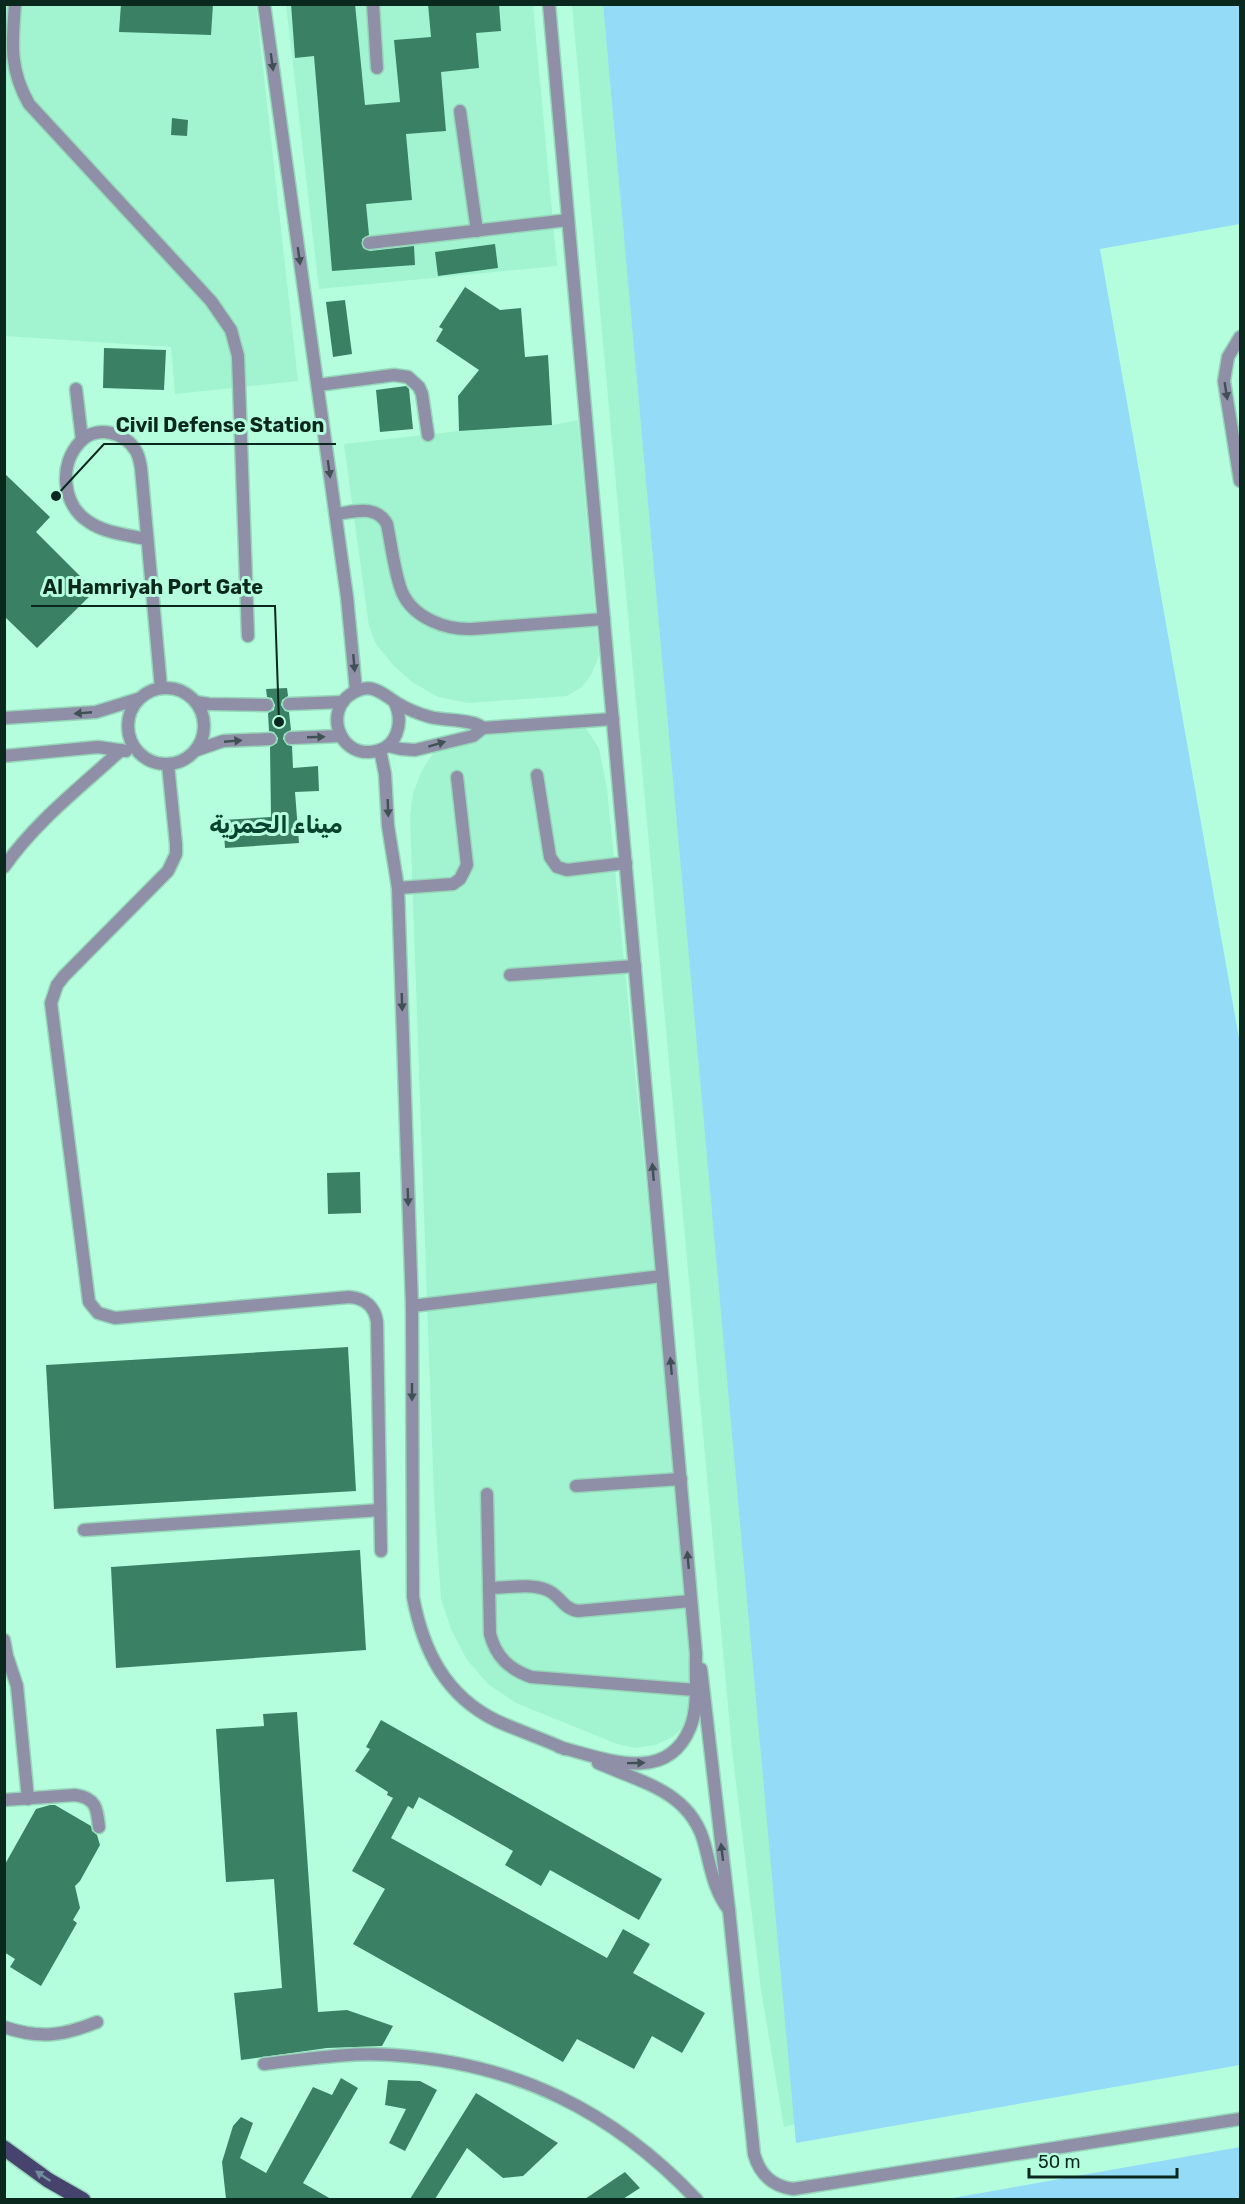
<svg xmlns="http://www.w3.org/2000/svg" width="1245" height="2204" viewBox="0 0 1245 2204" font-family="Rubik,Vazirmatn,sans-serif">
  <rect width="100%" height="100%" fill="#b5fedd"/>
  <g fill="#a2f4d0">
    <path d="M4 5H256L298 381 175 394 171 347 5 336Z"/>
    <path d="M286 5H533L557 266 319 289Z"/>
    <path d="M572 5H603L795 2124 784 2127 761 1990 732 1750Z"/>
    <path d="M578 420 599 656 591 675 582 687 567 696 468 703 438 697 412 682 393 665 376 644 369 627 344 444 459 431 552 425Z"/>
    <path d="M567 721 585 727 599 748 607 789 697 1698 688 1722 673 1737 655 1745 635 1748 617 1744 516 1703 488 1684 467 1660 451 1629 441 1599 434 1499 410 816 413 793 422 770 434 752 449 738 467 729Z"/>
  </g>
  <g fill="#94dbf7">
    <path d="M603 5H1240V224L1100 249 1240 1044V2065L796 2143Z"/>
    <path d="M1240 2147V2199H947Z"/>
  </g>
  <g fill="#3a8065">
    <path d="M121 4H213L211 35 119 32Z"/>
    <path d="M291 4H355L365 105 400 102 394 40 431 37 428 4H499L501 31 476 33 479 68 441 72 446 131 406 134 412 200 366 204 369 235 362 239 363 248 370 251 414 246 415 265 332 271 314 56 295 58Z"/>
    <path d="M172 118 188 120 187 136 171 135Z"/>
    <path d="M495 244 498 268 438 276 435 252Z"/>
    <path d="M465 287 500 310 521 308 525 357 548 355 552 425 459 431 458 396 479 370 436 341 443 329 439 327Z"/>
    <path d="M345 300 352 354 333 357 326 302Z"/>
    <path d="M104 348 166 350 164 390 103 388Z"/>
    <path d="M406 386 409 389 413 429 380 432 376 390Z"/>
    <path d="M4 473 50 517 36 532 95 591 37 648 4 616Z"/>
    <path d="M287 688 288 696 282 700 281 705 285 711 289 712 291 730 284 734 283 739 287 745 292 746 293 768 318 766 319 791 295 792 299 843 225 848 223 820 271 817 270 747 277 743 278 738 274 732 269 731 268 713 274 710 275 705 272 698 267 697 266 689Z"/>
    <path d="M360 1172 361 1213 328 1214 327 1173Z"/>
    <path d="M348 1347 356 1491 54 1509 46 1365Z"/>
    <path d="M360 1550 366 1650 116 1668 111 1567Z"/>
    <path d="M297 1712 318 2012 347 2010 393 2026 382 2046 327 2048 241 2060 234 1993 282 1988 274 1879 226 1882 216 1729 264 1726 263 1714Z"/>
    <path d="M381 1720 662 1879 639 1920 550 1870 541 1886 505 1865 513 1851 419 1797 413 1809 408 1806 391 1838 607 1958 623 1929 650 1944 633 1973 705 2013 682 2053 652 2036 634 2069 577 2039 563 2062 353 1944 385 1889 352 1871 393 1798 387 1795 388 1792 355 1771 370 1749 366 1747Z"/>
    <path d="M50 1805H55L91 1826 92 1831 97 1835 100 1845 80 1881 75 1886 80 1908 73 1920 77 1923 41 1986 10 1967 15 1959 4 1952V1866L36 1809Z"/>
    <path d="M341 2078 358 2088 303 2183 331 2199H226L222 2162 233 2126 241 2117 253 2123 240 2158 266 2173 313 2087 332 2095Z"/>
    <path d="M388 2080 420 2081 437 2090 405 2151 389 2143 406 2109 385 2105Z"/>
    <path d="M476 2093 558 2143 523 2176 503 2178 467 2148 435 2199H410Z"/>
    <path d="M625 2172 640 2188 623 2199H585Z"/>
  </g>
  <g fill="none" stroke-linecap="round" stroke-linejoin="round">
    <defs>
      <g id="service">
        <path d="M15 4C12 43 9 69 29 104L211 301 231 330 238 356 248 636"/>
        <path d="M264 4 347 597 356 691"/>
        <path d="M373 4 377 68"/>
        <path d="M549 4 696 1654C695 1677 699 1706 690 1728 666 1786 603 1758 559 1747"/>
        <path d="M460 111 477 231"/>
        <path d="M369 243 568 220"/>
        <path d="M1240 337 1228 357 1224 381 1240 481"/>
        <path d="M318 385 394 375 408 377 419 387 422 394 428 435"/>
        <path d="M76 389 82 440"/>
        <path d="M336 514C354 512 376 504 387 524 391 543 395 576 402 592 413 618 446 630 472 629L604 619"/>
        <path d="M146 539C127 535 105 533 89 522 62 505 58 464 81 441 97 425 125 432 136 451 139 456 140 462 141 468L161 688"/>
        <circle cx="166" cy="726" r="38"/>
        <path d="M394 701C405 723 397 750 370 752 338 754 325 711 351 694 372 681 381 693 397 703 407 709 419 714 430 717 445 721 473 719 483 728L613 719"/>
        <path d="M196 702 209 704 267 705"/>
        <path d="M289 704 343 702"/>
        <path d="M4 718 96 712 138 699"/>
        <path d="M291 738 340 736"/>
        <path d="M388 746 401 749 415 750 473 736 483 728"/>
        <path d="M197 750 223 741 270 739"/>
        <path d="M380 750 385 774 388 826 398 888 412 1306 413 1597C423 1650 445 1696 497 1721 519 1731 543 1739 565 1749"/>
        <path d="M4 756 98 747 126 751"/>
        <path d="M168 765 176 844V854L168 871 64 976 57 985 51 1003 89 1302 98 1313 115 1318 349 1297C365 1298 375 1307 377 1322L381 1551"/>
        <path d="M537 775 550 857 557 867 567 870 626 863"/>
        <path d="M4 867C36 821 81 787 121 750"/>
        <path d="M398 888 453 884 460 879 467 865 457 777"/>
        <path d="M510 975 635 966"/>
        <path d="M412 1306 662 1276"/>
        <path d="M576 1486 681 1479"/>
        <path d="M487 1494 490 1634C496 1657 509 1669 531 1677L695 1690"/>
        <path d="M84 1530 380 1510"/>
        <path d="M489 1588C506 1588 530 1583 547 1590 560 1595 563 1609 578 1611L691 1601"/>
        <path d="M4 1640 7 1656 17 1686 28 1799"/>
        <path d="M701 1669 729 1910 754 2154C760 2175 772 2186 793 2189L1240 2119"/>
        <path d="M598 1763C643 1783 692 1792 705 1846 711 1869 714 1891 729 1910"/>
        <path d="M4 1800 75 1795C96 1798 97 1808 99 1827"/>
        <path d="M4 2027C39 2039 63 2036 97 2022"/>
        <path d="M264 2064C306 2059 350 2052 392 2055 515 2063 612 2110 697 2200"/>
      </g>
      <path id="primary" d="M4 2148 48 2180 83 2200"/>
    </defs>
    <use href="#service" stroke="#96d7ba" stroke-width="15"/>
    <use href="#primary" stroke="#96d7ba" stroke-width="18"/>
    <use href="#service" stroke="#8f8fa8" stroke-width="12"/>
    <use href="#primary" stroke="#46436e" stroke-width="15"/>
  </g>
  <defs><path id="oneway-solid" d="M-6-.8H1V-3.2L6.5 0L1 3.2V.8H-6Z" transform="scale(1.5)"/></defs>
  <g fill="#3f5155">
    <use href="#oneway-solid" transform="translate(272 62) rotate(82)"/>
    <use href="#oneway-solid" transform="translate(299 256) rotate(82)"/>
    <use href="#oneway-solid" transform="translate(1226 391) rotate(81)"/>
    <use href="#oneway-solid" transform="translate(329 469) rotate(82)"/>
    <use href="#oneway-solid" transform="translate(354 663) rotate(85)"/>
    <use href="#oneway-solid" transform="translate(83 713) rotate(175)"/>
    <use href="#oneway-solid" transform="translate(316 737) rotate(-2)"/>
    <use href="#oneway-solid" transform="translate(233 741) rotate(-5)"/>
    <use href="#oneway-solid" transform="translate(437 744) rotate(-17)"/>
    <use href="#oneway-solid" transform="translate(388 808) rotate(88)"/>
    <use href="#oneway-solid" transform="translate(402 1002) rotate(88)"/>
    <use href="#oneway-solid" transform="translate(653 1172) rotate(-95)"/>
    <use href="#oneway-solid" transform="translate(408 1197) rotate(88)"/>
    <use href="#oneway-solid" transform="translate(671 1366) rotate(-95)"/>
    <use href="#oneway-solid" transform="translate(412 1392) rotate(90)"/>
    <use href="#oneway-solid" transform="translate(688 1560) rotate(-95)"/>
    <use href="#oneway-solid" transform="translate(636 1763) rotate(-1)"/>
    <use href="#oneway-solid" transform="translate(722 1852) rotate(-97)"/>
  </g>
  <use fill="#728e9a" href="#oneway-solid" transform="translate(43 2176) rotate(-146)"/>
  <g text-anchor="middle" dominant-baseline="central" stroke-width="6" stroke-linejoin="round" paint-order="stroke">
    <g font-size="24" font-weight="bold" fill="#084330" stroke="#b5fedd">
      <text x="276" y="825">ميناء الحمرية</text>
    </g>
  </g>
  <path fill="none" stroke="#0a281d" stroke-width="2" d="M56 496L104 444H336M279 722L275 606H31"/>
  <g fill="#0a281d" stroke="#b5fedd" stroke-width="2">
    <circle cx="56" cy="496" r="6"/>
    <circle cx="279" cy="722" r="6"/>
  </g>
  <g font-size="20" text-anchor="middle" font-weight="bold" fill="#0a281d" stroke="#b5fedd" stroke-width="6" stroke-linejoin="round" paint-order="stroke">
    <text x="220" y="432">Civil Defense Station</text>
    <text x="153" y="594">Al Hamriyah Port Gate</text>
  </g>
  <rect width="1245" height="2204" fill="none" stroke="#0a281d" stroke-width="12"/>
  <path d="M1029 2168v9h148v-9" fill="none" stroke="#0a281d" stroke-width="3"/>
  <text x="1038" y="2168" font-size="18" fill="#0a281d" stroke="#b5fedd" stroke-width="4.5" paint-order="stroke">50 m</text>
</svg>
